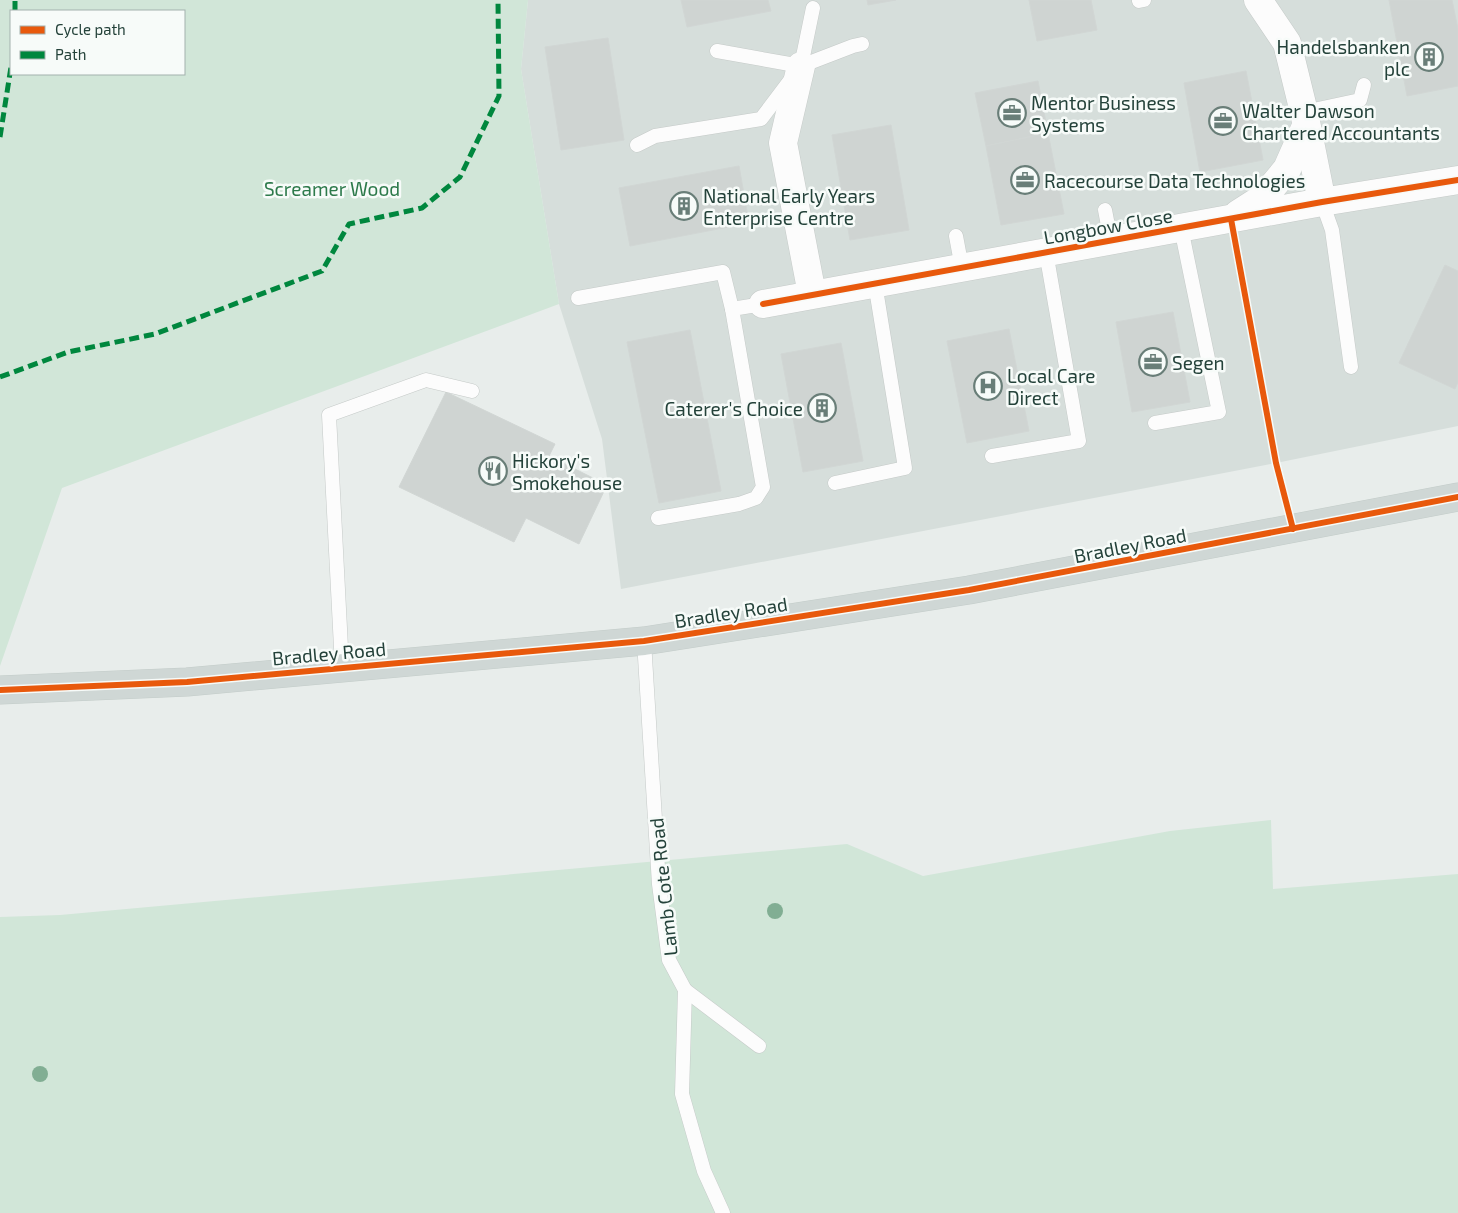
<svg xmlns="http://www.w3.org/2000/svg" width="1458" height="1213" viewBox="0 0 1458 1213" font-family="'Exo 2',sans-serif">
  <rect width="100%" height="100%" fill="#e8edeb"/>
  <path fill="#d6dedb" d="M528 0H1458V426L1276 463 621 589 602 439 559 304 521 69Z"/>
  <g fill="#d1e6d8" fill-rule="evenodd">
    <path d="M0 0H528L521 69 559 304 62 488 0 666ZM11 11H184V74H11Z"/>
    <path d="M1271 820 1273 889 1458 874V1213H0V917L60 915 847 844 923 876 1170 831Z"/>
  </g>
  <g fill="#cfd4d2" stroke="#d1d6d4">
    <path d="M681 0H768L771 11 687 27Z"/>
    <path d="M867 0H896L868 5Z"/>
    <path d="M1029 0H1091L1097 30 1037 41Z"/>
    <path d="M1389 0H1452L1458 29V86L1407 96Z"/>
    <path d="M608 38 624 140 561 150 545 47Z"/>
    <path d="M1246 71 1263 160 1200 172 1184 83Z"/>
    <path d="M1038 81 1048 133 986 146 975 93Z"/>
    <path d="M891 125 909 230 850 240 832 135Z"/>
    <path d="M1048 133 1064 214 1001 225 986 146Z"/>
    <path d="M739 166 749 223 630 246 619 188Z"/>
    <path d="M1445 265 1458 271V382L1455 389 1399 363Z"/>
    <path d="M1173 312 1190 402 1132 412 1116 322Z"/>
    <path d="M1009 329 1029 431 967 443 947 341Z"/>
    <path d="M690 330 721 491 659 503 627 342Z"/>
    <path d="M841 343 863 461 803 472 781 354Z"/>
    <path d="M446 392 555 444 549 456 607 485 579 544 526 518 514 542 399 487Z"/>
  </g>
  <g fill="none" stroke-linecap="round" stroke-linejoin="round">
    <defs>
      <g id="lane">
        <path d="M1139 1 1144 0"/>
        <path d="M717 51 801 66 853 46 862 44"/>
        <path d="M1304 112 1360 100 1364 85"/>
        <path d="M637 145 655 136 761 119 801 66 813 8"/>
        <path d="M1322 202 1332 230 1351 367"/>
        <path d="M1105 210 1111 241"/>
        <path d="M956 236 962 268"/>
        <path d="M578 298 723 272 732 309"/>
        <path d="M1155 423 1219 412 1181 228"/>
        <path d="M992 456 1079 441 1046 252"/>
        <path d="M835 483 905 468 875 283"/>
        <path d="M658 518 739 504 756 498 763 487 732 309 763 304"/>
        <path d="M644 641 659 884 669 960 685 990 682 1094 704 1171 723 1213"/>
        <path d="M342 667 329 415 426 380 472 391"/>
        <path d="M685 990 759 1046"/>
      </g>
      <g id="street">
        <path d="M1258 0 1287 43 1304 112 1322 202"/>
        <path d="M801 66 783 143 812 294"/>
        <path d="M1238 214 1263 198 1287 169 1306 126"/>
        <path d="M763 304 1322 202 1458 180"/>
      </g>
      <path id="primary" d="M0 690 187 682 644 641 969 590 1458 497"/>
    </defs>
    <use href="#lane" stroke="#c5cac8" stroke-width="15"/>
    <use href="#street" stroke="#c5cac8" stroke-width="29"/>
    <use href="#primary" stroke="#c3ccc9" stroke-width="29"/>
    <use href="#lane" stroke="#fcfcfc" stroke-width="14"/>
    <use href="#street" stroke="#fcfcfc" stroke-width="28"/>
    <use href="#primary" stroke="#cfd7d5" stroke-width="28"/>
    <g stroke="#00873e" stroke-width="5" stroke-dasharray="10 5" stroke-linecap="butt">
      <path d="M15 11V0"/>
      <path d="M0 137 11 67"/>
      <path d="M0 377 68 352 155 334 322 271 349 224 422 208 460 177 499 96 498 0"/>
    </g>
    <defs>
      <g id="cycleway">
        <path d="M1231 219 1276 463 1293 529"/>
        <path d="M763 304 1322 202 1458 180"/>
        <path d="M0 690 187 682 644 641 969 590 1458 497"/>
      </g>
    </defs>
    <use href="#cycleway" stroke="#f7fbf9" stroke-width="9"/>
    <use href="#cycleway" stroke="#e8590c" stroke-width="6"/>
  </g>
  <g fill="#81ae93">
    <circle cx="775" cy="911" r="8"/>
    <circle cx="40" cy="1074" r="8"/>
  </g>
  <defs>
    <symbol id="building-ring" viewBox="-11 -11 22 22"><circle r="9.5" fill="#f7fbf9" stroke="#697e78" stroke-width="1.5"/><path d="M-4-6H4V6H1V3H-1V6H-4ZM-2.5-4.3h1.7v1.8h-1.7ZM.8-4.3h1.7v1.8H.8ZM-2.5-1h1.7V.8h-1.7ZM.8-1h1.7V.8H.8Z" fill="#697e78"/></symbol>
    <symbol id="office-ring" viewBox="-11 -11 22 22"><circle r="9.5" fill="#f7fbf9" stroke="#697e78" stroke-width="1.5"/><path d="M-6-3h4V-5.5h4V-3h4V5H-6ZM-1-4.5V-3h2v-1.5ZM-6 0V1H6V0Z" fill="#697e78"/></symbol>
    <symbol id="hospital-ring" viewBox="-11 -11 22 22"><circle r="9.5" fill="#f7fbf9" stroke="#697e78" stroke-width="1.5"/><path d="M-5-5h3v3.5h4V-5h3V5h-3V1.5h-4V5h-3Z" fill="#697e78"/></symbol>
    <symbol id="restaurant-ring" viewBox="-11 -11 22 22"><circle r="9.5" fill="#f7fbf9" stroke="#697e78" stroke-width="1.5"/><path d="M-5-6h1v4h1v-4h1v4h1v-4h1v5L-1.5 .5V6h-2V.5L-5-1ZM5-6V6H3V1.5H1.5Q1.5-4 5-6Z" fill="#697e78"/></symbol>
  </defs>
  <g fill-rule="evenodd">
    <use href="#building-ring" x="1413" y="41" width="32" height="32"/>
    <use href="#office-ring" x="996" y="97" width="32" height="32"/>
    <use href="#office-ring" x="1207" y="105" width="32" height="32"/>
    <use href="#office-ring" x="1009" y="164" width="32" height="32"/>
    <use href="#building-ring" x="668" y="190" width="32" height="32"/>
    <use href="#office-ring" x="1137" y="346" width="32" height="32"/>
    <use href="#hospital-ring" x="972" y="370" width="32" height="32"/>
    <use href="#building-ring" x="806" y="392" width="32" height="32"/>
    <use href="#restaurant-ring" x="477" y="455" width="32" height="32"/>
  </g>
  <g text-anchor="middle" dominant-baseline="central" stroke-width="5" stroke-linejoin="round" paint-order="stroke">
    <g font-size="19" fill="#24423a" stroke="#f7fbf9" text-anchor="start">
      <text x="1410" y="46" text-anchor="end">Handelsbanken<tspan x="1410" dy="22">plc</tspan></text>
      <text x="1031" y="102">Mentor Business<tspan x="1031" dy="22">Systems</tspan></text>
      <text x="1242" y="110">Walter Dawson<tspan x="1242" dy="22">Chartered Accountants</tspan></text>
      <text x="1044" y="180">Racecourse Data Technologies</text>
      <text x="703" y="195">National Early Years<tspan x="703" dy="22">Enterprise Centre</tspan></text>
      <text x="1172" y="362">Segen</text>
      <text x="1007" y="375">Local Care<tspan x="1007" dy="22">Direct</tspan></text>
      <text x="803" y="408" text-anchor="end">Caterer's Choice</text>
      <text x="512" y="460">Hickory's<tspan x="512" dy="22">Smokehouse</tspan></text>
    </g>
    <g font-size="19" fill="#2d7a4b" stroke="#f7fbf9">
      <text x="332" y="188">Screamer Wood</text>
    </g>
    <g font-size="19" fill="#24423a" stroke="#f7fbf9">
      <text transform="translate(1108 226) rotate(-10)">Longbow Close</text>
      <text transform="translate(1130 545) rotate(-11)">Bradley Road</text>
      <text transform="translate(731 612) rotate(-9)">Bradley Road</text>
      <text transform="translate(329 653) rotate(-5)">Bradley Road</text>
      <text transform="translate(663 887) rotate(-96)">Lamb Cote Road</text>
    </g>
  </g>
  <rect x="10" y="10" width="175" height="65" fill="#f7fbf9" stroke="#a3b1ad"/>
  <rect x="20" y="26" width="25" height="8" fill="#e8590c" stroke="#a3b1ad"/>
  <text x="55" y="35" font-size="15" fill="#24423a">Cycle path</text>
  <rect x="20" y="51" width="25" height="8" fill="#00873e" stroke="#a3b1ad"/>
  <text x="55" y="60" font-size="15" fill="#24423a">Path</text>
</svg>
